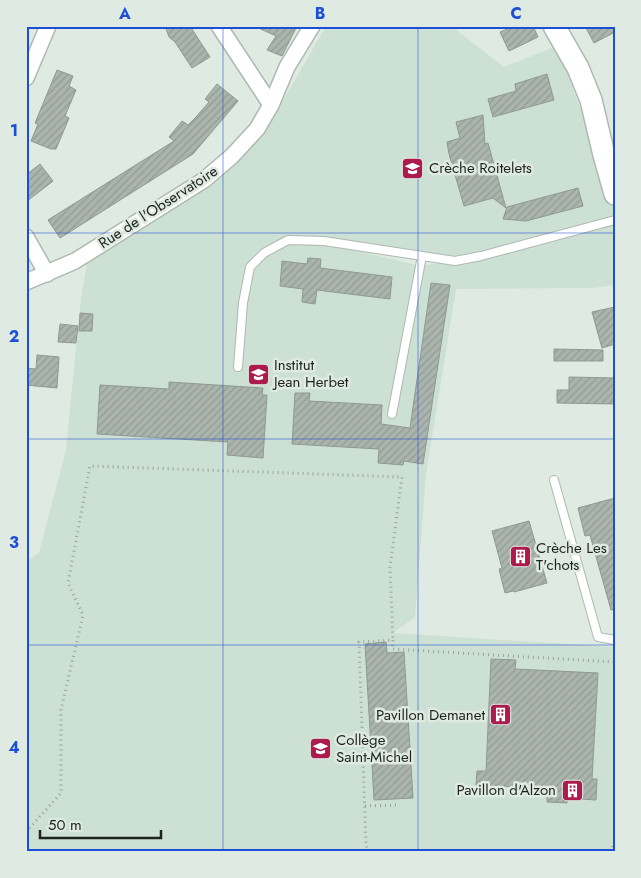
<svg xmlns="http://www.w3.org/2000/svg" width="641" height="878" viewBox="0 0 641 878" font-family="Jost,sans-serif">
  <defs>
    <pattern id="building-hatch" width="6" height="6" patternUnits="userSpaceOnUse" patternTransform="scale(1.25)"><rect width="6" height="6" fill="#aab5ae"/><path d="M-1 1l2-2M0 6l6-6M5 7l2-2" fill="none" stroke="#929b95"/></pattern>
  </defs>
  <rect width="100%" height="100%" fill="#deeae2"/>
  <path fill="#cde0d4" fill-rule="evenodd" d="M326 26H451L504 67 557 46 615 201V285L594 288 456 289 426 474 415 617 393 633 615 647V852H26V562L39 553 66 450 81 299 88 257 177 205 263 135ZM325 243 467 258V259L420 266Z"/>
  <g fill="url(#building-hatch)" stroke="#8e9992">
    <path d="M165 26H190L210 57 192 68 175 42 169 37Z"/>
    <path d="M254 26H297L282 56 267 50 276 36Z"/>
    <path d="M515 26H533L538 37 509 51 500 32Z"/>
    <path d="M585 26H615V32L594 43Z"/>
    <path d="M57 70 73 76 69 86 76 90 65 116 69 118 56 149H51L31 141 38 124 35 123Z"/>
    <path d="M547 74 554 100 493 117 488 99 516 91 515 84Z"/>
    <path d="M217 84 238 101 193 154 60 238 48 220 174 141 169 137 182 121 188 125 196 117 209 102 205 99Z"/>
    <path d="M483 115 485 144 488 143 506 208 493 198 464 206 449 154 447 142 460 138 456 122Z"/>
    <path d="M40 164 53 181 26 202V175Z"/>
    <path d="M578 188 583 206 526 221 503 219 507 207Z"/>
    <path d="M308 258 321 259 320 268 392 277 390 299 317 290 315 304 302 302 303 289 280 286 282 261 307 264Z"/>
    <path d="M431 283 450 285 423 464 404 461 403 465 378 463 379 449 292 444 295 393H310L309 401 382 405 381 424 410 428Z"/>
    <path d="M615 307V344L602 348 592 312Z"/>
    <path d="M80 313 93 314 92 331H79Z"/>
    <path d="M60 324 78 326 76 343 58 342Z"/>
    <path d="M554 349 603 350V361H554Z"/>
    <path d="M37 355 59 357 57 388 26 385V368L36 369Z"/>
    <path d="M569 377 615 378V404L557 403V390H569Z"/>
    <path d="M169 382 263 388 262 395H267L263 458 227 455 228 442 97 434 100 385 169 389Z"/>
    <path d="M615 498V609L611 610 590 535 585 536 578 508Z"/>
    <path d="M529 521 547 583 514 592 513 591 505 593 499 569 502 568 492 531Z"/>
    <path d="M386 642 387 653 404 652 413 798 374 800 365 644Z"/>
    <path d="M491 659 516 660 515 669 598 673 592 779H597L596 800 567 798V803L547 802V788L476 785 477 771H486Z"/>
  </g>
  <g fill="none" stroke-linecap="round" stroke-linejoin="round">
    <defs>
      <g id="service">
        <path d="M238 367 243 303 250 267 264 253 288 240 324 241 455 261 481 256 615 220"/>
        <path d="M392 414 422 256"/>
        <path d="M554 480 598 637 615 640"/>
      </g>
      <g id="minor">
        <path d="M219 26 271 105"/>
        <path d="M26 78 48 26"/>
        <path d="M26 237 47 274"/>
        <path d="M26 282 75 261 204 180 232 156 257 129 271 105 287 67 312 26"/>
      </g>
      <path id="secondary" d="M554 26 578 68 591 100 604 155 615 194"/>
    </defs>
    <use href="#service" stroke="#adb9b1" stroke-width="10"/>
    <use href="#minor" stroke="#adb9b1" stroke-width="18"/>
    <use href="#secondary" stroke="#adb9b1" stroke-width="24"/>
    <g stroke="#98a19b" stroke-width="3" stroke-dasharray="1 4" stroke-linecap="butt">
      <path d="M365 806 400 805"/>
      <path d="M26 832 61 793V710L83 615 68 583 90 466 402 477 390 567 393 640"/>
      <path d="M369 852 366 845 359 642 393 640 392 649 615 662"/>
      <path d="M611 852 615 841"/>
    </g>
    <use href="#service" stroke="#fff" stroke-width="8"/>
    <use href="#minor" stroke="#fff" stroke-width="15"/>
    <use href="#secondary" stroke="#fff" stroke-width="21"/>
  </g>
  <path fill="none" stroke="#1d4ed8" stroke-width="1" stroke-opacity="0.55" d="M223 26V852M418 26V852M26 233H615M26 439H615M26 645H615"/>
  <defs>
    <symbol id="school-square" viewBox="-11 -11 22 22"><rect x="-9" y="-9" width="18" height="18" rx="4" fill="#ad1b4e" stroke="#deeae2"/><path d="M0-5L7-2L0 1L-7-2ZM-4 1L0 2.5L4 1V4Q0 6-4 4Z" fill="#fff"/></symbol>
    <symbol id="building-square" viewBox="-11 -11 22 22"><rect x="-9" y="-9" width="18" height="18" rx="4" fill="#ad1b4e" stroke="#deeae2"/><path d="M-4-6H4V6H1V3H-1V6H-4ZM-2.5-4.3h1.7v1.8h-1.7ZM.8-4.3h1.7v1.8H.8ZM-2.5-1h1.7V.8h-1.7ZM.8-1h1.7V.8H.8Z" fill="#fff"/></symbol>
  </defs>
  <g fill-rule="evenodd">
    <use href="#school-square" x="400" y="156" width="25" height="25"/>
    <use href="#school-square" x="246" y="362" width="25" height="25"/>
    <use href="#building-square" x="508" y="544" width="25" height="25"/>
    <use href="#building-square" x="488" y="702" width="25" height="25"/>
    <use href="#school-square" x="308" y="736" width="25" height="25"/>
    <use href="#building-square" x="560" y="778" width="25" height="25"/>
  </g>
  <g text-anchor="middle" dominant-baseline="central" stroke-width="5" stroke-linejoin="round" paint-order="stroke">
    <g font-size="15" fill="#1f2320" stroke="#deeae2" text-anchor="start">
      <text x="429" y="168">Crèche Roitelets</text>
      <text x="274" y="365">Institut<tspan x="274" dy="17">Jean Herbet</tspan></text>
      <text x="536" y="548">Crèche Les<tspan x="536" dy="17">T'chots</tspan></text>
      <text x="485" y="715" text-anchor="end">Pavillon Demanet</text>
      <text x="336" y="740">Collège<tspan x="336" dy="17">Saint-Michel</tspan></text>
      <text x="556" y="790" text-anchor="end">Pavillon d'Alzon</text>
    </g>
    <g font-size="15" fill="#1f2320" stroke="#deeae2">
      <text transform="translate(158 207) rotate(-33)">Rue de l'Observatoire</text>
    </g>
  </g>
  <rect width="641" height="878" fill="none" stroke="#deeae2" stroke-width="55"/>
  <path d="M40 830v8h121v-8" fill="none" stroke="#1f2320" stroke-width="2.5"/>
  <text x="48" y="830" font-size="15" fill="#1f2320" stroke="#deeae2" stroke-width="4" paint-order="stroke">50 m</text>
  <rect x="28" y="28" width="586" height="822" fill="none" stroke="#1d4ed8" stroke-width="2"/>
  <g font-size="16" text-anchor="middle" font-weight="bold" fill="#1d4ed8">
    <text x="125" y="19">A</text>
    <text x="320" y="19">B</text>
    <text x="516" y="19">C</text>
    <text x="14" y="136">1</text>
    <text x="14" y="342">2</text>
    <text x="14" y="548">3</text>
    <text x="14" y="753">4</text>
  </g>
</svg>
